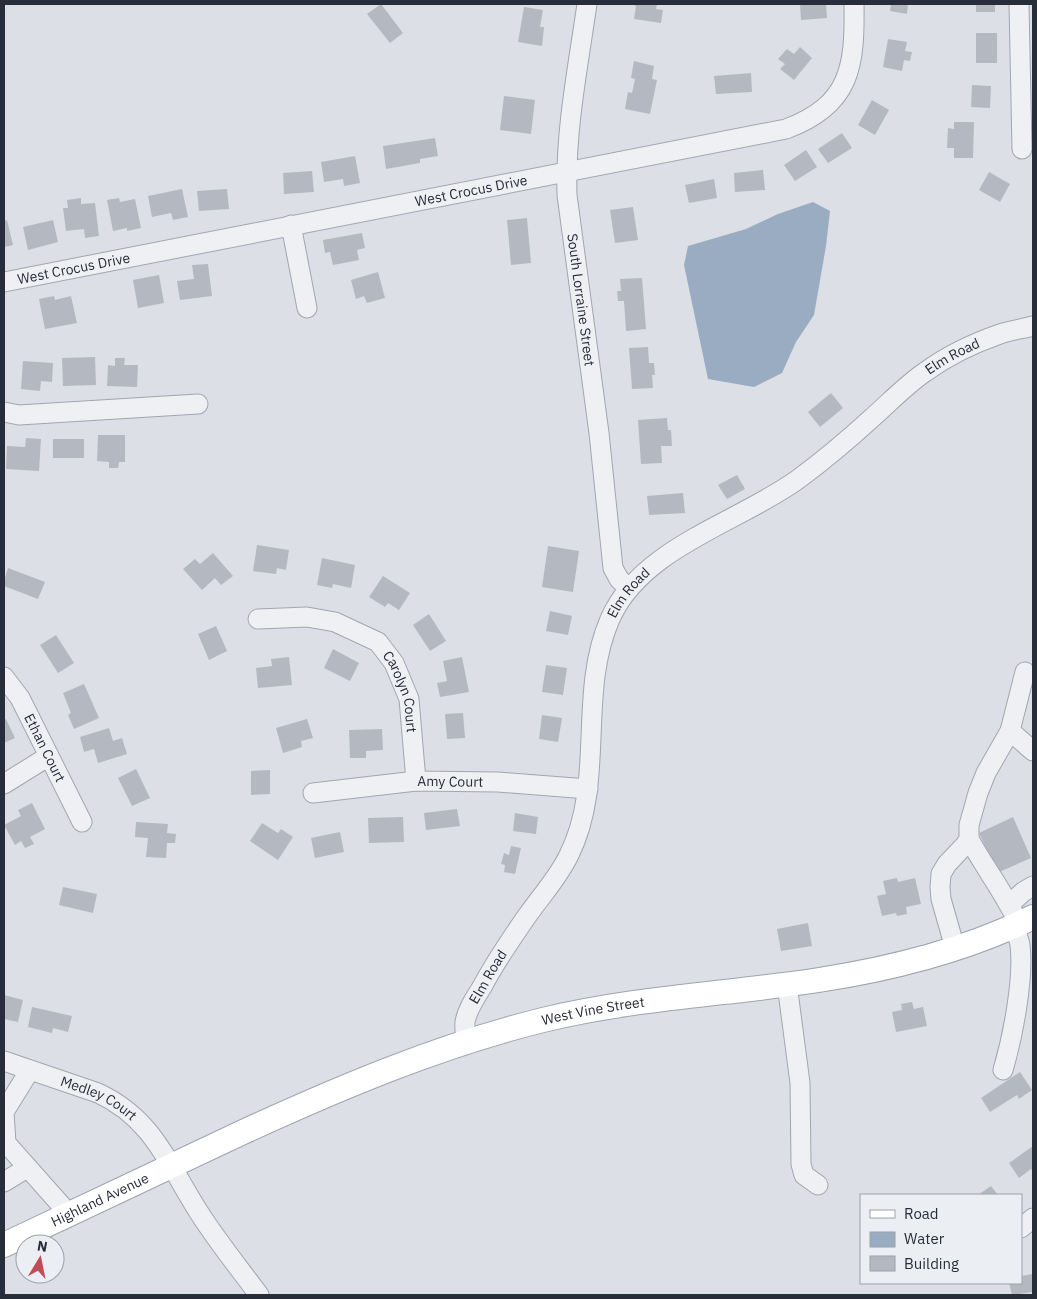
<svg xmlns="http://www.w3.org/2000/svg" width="1037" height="1299" viewBox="0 0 1037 1299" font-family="'IBM Plex Sans',sans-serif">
  <rect width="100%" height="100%" fill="#dcdfe5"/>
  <path fill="#9aacc2" d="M813 202 830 211 826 246 814 315 796 342 782 373 754 387 708 379 684 265 688 246 746 229 778 214Z"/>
  <g fill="#b4b9c1">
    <path d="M381 4 403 33 390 43 367 14Z"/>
    <path d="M632 4H657L656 9 663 10 661 23 634 19 636 6Z"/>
    <path d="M800 4H826L827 18 801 20Z"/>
    <path d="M891 4H908L907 14 890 11Z"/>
    <rect x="976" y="4" width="19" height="8"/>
    <path d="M524 7 543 10 540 27H544L542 46 518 42Z"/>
    <rect x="976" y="33" width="21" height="30"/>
    <path d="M888 39 907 42 905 51 912 52 910 61 904 60 902 71 883 67Z"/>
    <path d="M800 47 812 58 794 80 780 69 785 64 778 59 787 49 794 54Z"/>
    <path d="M634 61 654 66 652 79 657 80 650 114 625 109 628 92 632 93 635 79 631 78Z"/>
    <path d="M751 73 752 92 716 94 714 76Z"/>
    <path d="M972 85 991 86 990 108 971 107Z"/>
    <path d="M504 96 535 100 531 134 500 130Z"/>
    <path d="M872 100 889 110 875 135 858 125Z"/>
    <path d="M954 122H974L973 158H954V148H947L948 128 954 129Z"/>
    <path d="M842 133 852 148 828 163 818 149Z"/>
    <path d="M435 138 438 156 420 159V163L386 169 383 146Z"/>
    <path d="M806 150 817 167 795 181 784 165Z"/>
    <path d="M355 156 360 183 344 186 343 179 324 182 321 162Z"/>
    <path d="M763 170 765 190 735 192 734 173Z"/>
    <path d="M312 171 314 192 284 194 283 173Z"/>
    <path d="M989 172 1010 184 1000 202 979 190Z"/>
    <path d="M714 179 717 198 689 203 685 185Z"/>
    <path d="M182 189 188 217 173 220 171 213 152 217 148 196Z"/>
    <path d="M227 189 229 209 199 211 197 191Z"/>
    <path d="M81 198V204L95 203 99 236 85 238 84 229 66 231 63 208H68L67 200Z"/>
    <path d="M119 198 120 202 135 199 141 228 127 231V228L113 231 107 200Z"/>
    <path d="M633 207 638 240 615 243 610 210Z"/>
    <path d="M527 218 531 263 511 265 507 220Z"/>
    <path d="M7 220 13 245 4 247V221Z"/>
    <path d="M53 220 58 242 28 250 23 227Z"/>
    <path d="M362 233 365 248 357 250 359 260 333 265 330 252 325 253 323 240Z"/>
    <path d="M208 264 212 296 180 300 177 281 194 279 192 265Z"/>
    <path d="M378 272 385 298 367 303 364 296 356 299 351 280Z"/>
    <path d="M159 275 164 303 138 308 133 280Z"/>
    <path d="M642 278 646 329 626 331 624 301H618L617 291H621L620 279Z"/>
    <path d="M54 296 55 300 71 296 77 323 45 329 39 299Z"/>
    <path d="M648 347 649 363H654L655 375H652L653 388 632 389 629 348Z"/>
    <path d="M95 357 96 385 63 386 62 358Z"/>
    <path d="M115 358H125L124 365H138L137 387 107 386 108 365 115 366Z"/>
    <path d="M23 361 53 363 52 382 41 381 40 391 21 389Z"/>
    <path d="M831 393 843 408 820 427 808 412Z"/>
    <path d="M667 418 668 430H671L672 446H661L662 463 641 464 638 420Z"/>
    <path d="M98 435H125V462H119L118 468H109V462L97 461Z"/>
    <path d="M26 438 41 439 39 471 6 469 7 446 25 447Z"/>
    <rect x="53" y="439" width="31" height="19"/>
    <path d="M737 475 745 489 727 499 718 485Z"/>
    <path d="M683 493 685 513 649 515 647 496Z"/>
    <path d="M257 545 289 550 286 570 277 568 276 574 253 571Z"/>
    <path d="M548 546 579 551 573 592 542 587Z"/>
    <path d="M213 553 233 576 221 585 215 578 202 590 183 569 195 559 200 564Z"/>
    <path d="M322 558 355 565 351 588 333 584 332 588 317 585Z"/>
    <path d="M8 568 45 582 38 599 4 586V581Z"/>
    <path d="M383 576 410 593 399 610 388 603 385 607 369 597Z"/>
    <path d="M550 611 572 616 568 635 546 631Z"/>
    <path d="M429 614 446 641 430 651 413 625Z"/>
    <path d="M216 626 227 651 209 660 198 634Z"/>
    <path d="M56 635 74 663 58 673 40 645Z"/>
    <path d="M333 649 359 663 350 681 324 668Z"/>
    <path d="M289 657 292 685 258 688 256 668 272 666 271 659Z"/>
    <path d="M462 657 469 692 440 697 437 683 447 681 443 661Z"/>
    <path d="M546 665 567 668 563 695 542 692Z"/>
    <path d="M84 684 99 718 74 729 68 715 71 713 63 693Z"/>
    <path d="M463 713 465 738 447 739 445 714Z"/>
    <path d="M542 715 562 718 558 742 539 739Z"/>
    <path d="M6 719 15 738 4 743V720Z"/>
    <path d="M307 719 313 738 301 741 302 747 283 753 276 728Z"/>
    <path d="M109 728 113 741 122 738 127 754 98 763 94 749 84 752 80 737Z"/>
    <path d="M382 729 383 750 366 751V758H350L349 730Z"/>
    <path d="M136 769 150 798 132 806 118 778Z"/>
    <path d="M270 770V794L251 795V771Z"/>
    <path d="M32 803 45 829 30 837 34 844 25 848 21 841 15 845 4 825 21 816 18 810Z"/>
    <path d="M457 809 460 826 426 830 424 813Z"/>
    <path d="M515 813 538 817 536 834 513 831Z"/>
    <path d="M403 817 404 842 369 843 368 818Z"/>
    <path d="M1013 817 1031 858 997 873 979 833Z"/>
    <path d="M136 822 168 824 167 833 176 834 175 843H167L166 858 146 857 148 838 135 837Z"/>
    <path d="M262 823 278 833 281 829 293 837 278 860 250 841Z"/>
    <path d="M340 832 344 852 315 858 311 838Z"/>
    <path d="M511 846 521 848 515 874 504 872 505 865 501 864 504 853 509 855Z"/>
    <path d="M897 878 898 882 915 878 921 904 906 907 907 914 897 916 896 913 882 916 877 896 886 894 883 881Z"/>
    <path d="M63 887 97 894 93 913 59 905Z"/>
    <path d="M808 923 812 946 781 951 777 929Z"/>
    <path d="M4 995 23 1000 18 1022 4 1019Z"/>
    <path d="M912 1002 914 1009 923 1007 927 1026 896 1032 892 1012 902 1010 901 1004Z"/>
    <path d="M32 1007 72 1016 68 1032 53 1028 52 1033 28 1027Z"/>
    <path d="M1020 1072 1032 1090 1019 1099 1017 1095 990 1112 981 1098Z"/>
    <path d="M1033 1146V1172L1031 1169 1019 1178 1009 1163Z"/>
    <path d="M991 1186 998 1195H978Z"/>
    <path d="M1033 1274V1292L1012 1295 1009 1283H1021V1276Z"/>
  </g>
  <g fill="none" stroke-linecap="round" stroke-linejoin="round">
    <defs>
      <g id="minor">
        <path id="s1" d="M587 4C578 67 565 131 567 195L599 433 613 568 619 579 629 589"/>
        <path d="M1019 4 1022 149"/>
        <path d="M291 225 307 308"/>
        <path id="s2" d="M4 282 786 129C851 105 855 66 854 4"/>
        <path d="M4 412 19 415 198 404"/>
        <path id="s3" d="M258 619 307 617 335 622 378 642 394 663 409 699 416 781"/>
        <path id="s4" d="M4 677 20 698 82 822"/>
        <path d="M1010 731 1033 751"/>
        <path d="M4 784 49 756"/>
        <path id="s5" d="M313 793 416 781 498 782 588 789"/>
        <path d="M969 839C985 868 1005 894 1019 924"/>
        <path d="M1010 904 1023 892 1033 886"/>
        <path d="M955 948 941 899 940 887 941 874 947 864 965 845 969 839V825L978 793 986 773 1010 731 1025 672"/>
        <path d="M787 984 800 1083 801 1164 804 1175 818 1185"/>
        <path id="s6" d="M466 1042C466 1036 464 1029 465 1022 467 1010 475 998 482 987 495 962 511 939 527 916 541 896 558 878 569 855 606 781 577 695 610 619 641 548 737 523 797 480 823 461 849 439 873 417 890 402 906 385 925 372 947 356 974 343 1000 334 1011 330 1022 329 1033 326"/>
        <path id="s7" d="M4 1061 98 1093C154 1119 169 1166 200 1214 218 1242 239 1268 259 1295"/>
        <path d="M30 1070 4 1112 6 1143 69 1214"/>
        <path d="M1003 1070C1013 1036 1024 979 1020 945 1019 939 1016 932 1014 926"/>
        <path d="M4 1182 27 1168"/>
        <path d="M1021 1228 1033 1218"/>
      </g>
      <g id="major">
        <path id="s8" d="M4 1245C83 1208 162 1170 241 1133 339 1088 438 1046 543 1020 633 998 727 994 819 980 890 969 969 949 1033 917"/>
      </g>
    </defs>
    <use href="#minor" stroke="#a2a6ae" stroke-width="21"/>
    <use href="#major" stroke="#9da4b0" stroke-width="26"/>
    <use href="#minor" stroke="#eff0f4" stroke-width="19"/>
    <use href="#major" stroke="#fff" stroke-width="24"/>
  </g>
  <g text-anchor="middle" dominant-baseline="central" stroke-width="4" stroke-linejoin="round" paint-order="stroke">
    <g font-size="14" fill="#282d3a" stroke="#ebeef3">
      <text stroke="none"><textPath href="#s2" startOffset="476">West Crocus Drive</textPath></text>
      <text stroke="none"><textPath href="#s2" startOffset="71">West Crocus Drive</textPath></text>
      <text stroke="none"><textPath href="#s1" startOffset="298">South Lorraine Street</textPath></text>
      <text stroke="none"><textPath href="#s6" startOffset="895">Elm Road</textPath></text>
      <text stroke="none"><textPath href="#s6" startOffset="491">Elm Road</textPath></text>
      <text stroke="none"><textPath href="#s3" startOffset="181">Carolyn Court</textPath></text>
      <text stroke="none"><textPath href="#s4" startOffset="82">Ethan Court</textPath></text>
      <text stroke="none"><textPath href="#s5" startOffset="138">Amy Court</textPath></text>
      <text stroke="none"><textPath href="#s6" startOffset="71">Elm Road</textPath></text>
      <text stroke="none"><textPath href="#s8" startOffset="636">West Vine Street</textPath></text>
      <text stroke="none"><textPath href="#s7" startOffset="102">Medley Court</textPath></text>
      <text stroke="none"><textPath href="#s8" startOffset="106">Highland Avenue</textPath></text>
    </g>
  </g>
  <rect width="1037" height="1299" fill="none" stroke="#282d3a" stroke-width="10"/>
  <rect x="860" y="1194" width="162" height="90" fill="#ebeef3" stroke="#9da1a9"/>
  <rect x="870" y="1210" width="25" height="8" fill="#ffffff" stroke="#9da1a9"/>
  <text x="904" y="1219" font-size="15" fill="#282d3a">Road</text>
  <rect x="870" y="1232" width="25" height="15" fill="#9aacc2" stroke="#9da1a9"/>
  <text x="904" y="1244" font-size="15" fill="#282d3a">Water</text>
  <rect x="870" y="1256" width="25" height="15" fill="#b4b9c1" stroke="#9da1a9"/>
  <text x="904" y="1269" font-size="15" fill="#282d3a">Building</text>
  <g transform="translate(40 1259) rotate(10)"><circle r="24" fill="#ebeef3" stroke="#9da1a9"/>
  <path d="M0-4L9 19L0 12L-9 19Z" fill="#c14b57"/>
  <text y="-8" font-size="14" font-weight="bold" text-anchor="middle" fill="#282d3a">N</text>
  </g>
</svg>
